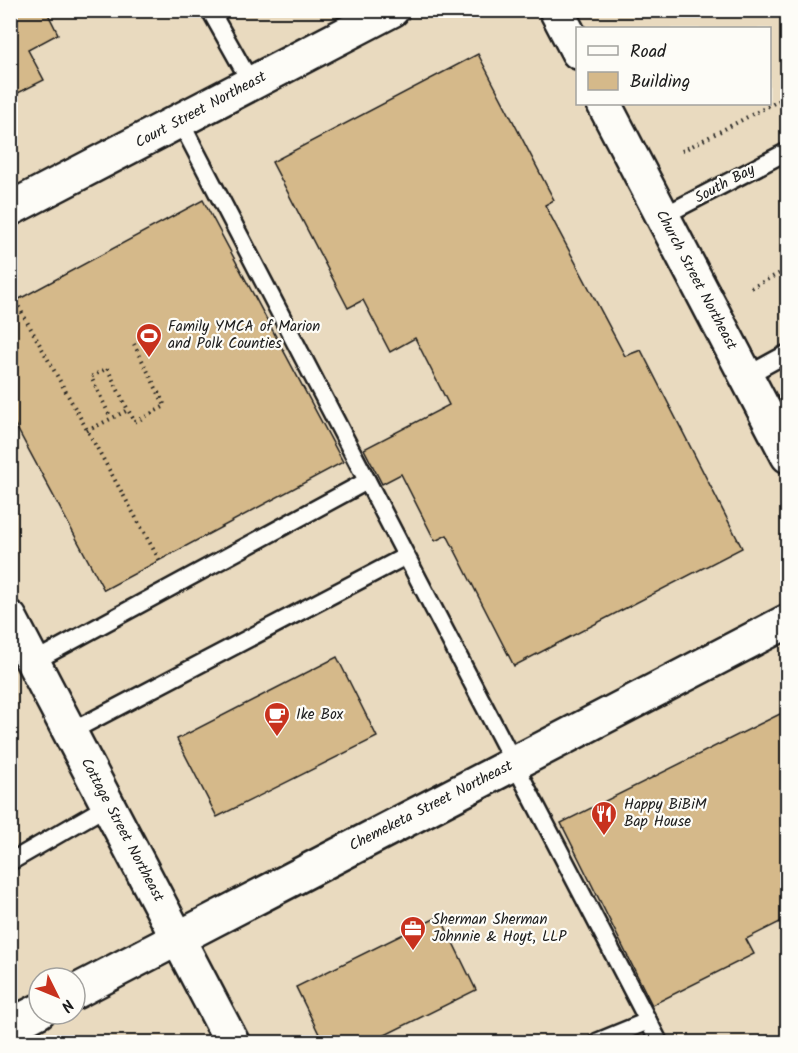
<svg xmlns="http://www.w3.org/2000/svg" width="798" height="1053" viewBox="0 0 798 1053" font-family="Kalam,sans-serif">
  <rect width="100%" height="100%" fill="#f1e8d6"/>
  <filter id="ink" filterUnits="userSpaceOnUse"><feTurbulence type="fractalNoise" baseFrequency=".0167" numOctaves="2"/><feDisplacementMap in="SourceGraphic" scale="12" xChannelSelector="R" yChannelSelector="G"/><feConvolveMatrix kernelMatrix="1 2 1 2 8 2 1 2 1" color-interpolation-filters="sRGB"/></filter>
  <g filter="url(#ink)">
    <path fill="#e9dabf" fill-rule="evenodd" d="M11 11H787V1042H11ZM578 28H770V104H578ZM39 978H75V1014H39Z"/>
    <g fill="#d5b98a" stroke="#1c1c1c" stroke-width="1.5">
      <path d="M10 10H46L58 34 28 50 44 80 10 97Z"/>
      <path d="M478 54 554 200 545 205 625 356 641 350 742 548 514 666 447 535 435 541 401 474 382 484 364 449 449 405 415 338 390 352 363 300 348 308 272 162Z"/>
      <path d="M203 200 343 462 104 590 10 415V304Z"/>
      <path d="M337 657 377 737 217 817 177 739Z"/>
      <path d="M788 710V918L746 939 754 954 652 1005 561 823Z"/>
      <path d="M440 916 476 990 371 1042H323L296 987Z"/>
    </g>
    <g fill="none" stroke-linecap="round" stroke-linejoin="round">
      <defs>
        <g id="service">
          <path d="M210 10 251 83"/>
          <path d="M180 121 659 1042"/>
          <path d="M663 216 788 151"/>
          <path d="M746 376 788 353"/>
          <path d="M33 662 367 481"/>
          <path d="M70 732 406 556"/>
          <path d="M10 862 109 805"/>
          <path d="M597 1042 648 1021"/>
        </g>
        <g id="tertiary">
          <path d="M10 618 232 1042"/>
          <path d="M75 992 788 621"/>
          <path d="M10 1026 39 1011"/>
        </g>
        <g id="secondary">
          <path d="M556 10 578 52"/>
          <path d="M604 104 788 456"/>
          <path d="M10 209 392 10"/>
        </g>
      </defs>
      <use href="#service" stroke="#1c1c1c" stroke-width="21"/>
      <use href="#tertiary" stroke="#1c1c1c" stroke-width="38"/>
      <use href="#secondary" stroke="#1c1c1c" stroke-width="38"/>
      <g stroke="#1c1c1c" stroke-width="4" stroke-dasharray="1.5 4.5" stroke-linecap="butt">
        <path d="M682 151 788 96"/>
        <path d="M751 288 788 269"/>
        <path d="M10 291 161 563"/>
        <path d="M109 414 91 377 107 368 128 410"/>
        <path d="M87 431 128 410 135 422 165 406 134 344"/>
      </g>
      <use href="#service" stroke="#fdfcf7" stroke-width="16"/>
      <use href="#tertiary" stroke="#fdfcf7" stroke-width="33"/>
      <use href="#secondary" stroke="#fdfcf7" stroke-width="33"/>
    </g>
  </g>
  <defs>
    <symbol id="stadium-pin" viewBox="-11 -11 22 30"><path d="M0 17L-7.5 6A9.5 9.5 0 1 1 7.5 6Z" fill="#c8321e" stroke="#fdfcf7"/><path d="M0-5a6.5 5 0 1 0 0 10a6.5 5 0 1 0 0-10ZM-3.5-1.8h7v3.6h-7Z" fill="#fff"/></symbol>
    <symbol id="cafe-pin" viewBox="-11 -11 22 30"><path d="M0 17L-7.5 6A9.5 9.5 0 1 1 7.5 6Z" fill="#c8321e" stroke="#fdfcf7"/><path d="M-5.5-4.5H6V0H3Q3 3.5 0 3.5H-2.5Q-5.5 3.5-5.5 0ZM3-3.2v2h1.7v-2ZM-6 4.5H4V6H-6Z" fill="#fff"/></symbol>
    <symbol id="restaurant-pin" viewBox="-11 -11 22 30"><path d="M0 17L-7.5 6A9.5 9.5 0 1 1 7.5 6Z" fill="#c8321e" stroke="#fdfcf7"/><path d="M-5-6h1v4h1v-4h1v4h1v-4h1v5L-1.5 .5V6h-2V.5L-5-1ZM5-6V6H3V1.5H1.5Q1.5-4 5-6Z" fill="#fff"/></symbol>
    <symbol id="office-pin" viewBox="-11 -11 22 30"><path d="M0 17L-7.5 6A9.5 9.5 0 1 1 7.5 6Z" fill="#c8321e" stroke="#fdfcf7"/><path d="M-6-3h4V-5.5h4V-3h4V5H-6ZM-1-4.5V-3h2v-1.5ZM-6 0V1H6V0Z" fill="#fff"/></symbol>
  </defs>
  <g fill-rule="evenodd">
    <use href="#stadium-pin" x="134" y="321" width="30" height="40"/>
    <use href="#cafe-pin" x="262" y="700" width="30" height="40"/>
    <use href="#restaurant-pin" x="589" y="799" width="30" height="40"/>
    <use href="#office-pin" x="398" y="914" width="30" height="40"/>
  </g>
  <g text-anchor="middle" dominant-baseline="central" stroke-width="4.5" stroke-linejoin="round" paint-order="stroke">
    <g font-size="15" fill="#1c1c1c" stroke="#fdfcf7">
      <text transform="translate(201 110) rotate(-28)">Court Street Northeast</text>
      <text transform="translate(725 184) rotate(-28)">South Bay</text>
      <text transform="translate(696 280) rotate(62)">Church Street Northeast</text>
      <text transform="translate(431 806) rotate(-27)">Chemeketa Street Northeast</text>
      <text transform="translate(122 830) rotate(62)">Cottage Street Northeast</text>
    </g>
    <g font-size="15" fill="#1c1c1c" stroke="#fdfcf7" text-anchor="start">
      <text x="168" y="327">Family YMCA of Marion<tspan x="168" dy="17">and Polk Counties</tspan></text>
      <text x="296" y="715">Ike Box</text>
      <text x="624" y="805">Happy BiBiM<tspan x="624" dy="17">Bap House</tspan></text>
      <text x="432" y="920">Sherman Sherman<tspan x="432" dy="17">Johnnie &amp; Hoyt, LLP</tspan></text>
    </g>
  </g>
  <rect width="798" height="1053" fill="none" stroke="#fdfcf7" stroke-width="36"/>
  <rect x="18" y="18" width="762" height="1017" fill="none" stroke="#1c1c1c" stroke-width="2" filter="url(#ink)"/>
  <rect x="576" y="27" width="195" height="78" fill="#fdfcf7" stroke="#a3a29f" stroke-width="1.5"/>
  <rect x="588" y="46" width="30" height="9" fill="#fdfcf7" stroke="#a3a29f" stroke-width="1.5"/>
  <text x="630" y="57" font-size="18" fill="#1c1c1c">Road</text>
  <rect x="588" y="72" width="30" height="18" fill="#d5b98a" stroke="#a3a29f" stroke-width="1.5"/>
  <text x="630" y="87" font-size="18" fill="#1c1c1c">Building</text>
  <g transform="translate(57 996) rotate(133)"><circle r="28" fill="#fdfcf7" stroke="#a3a29f" stroke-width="1.5"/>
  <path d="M0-4.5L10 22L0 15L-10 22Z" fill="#c8321e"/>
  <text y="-9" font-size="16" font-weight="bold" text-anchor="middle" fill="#1c1c1c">N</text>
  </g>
</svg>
